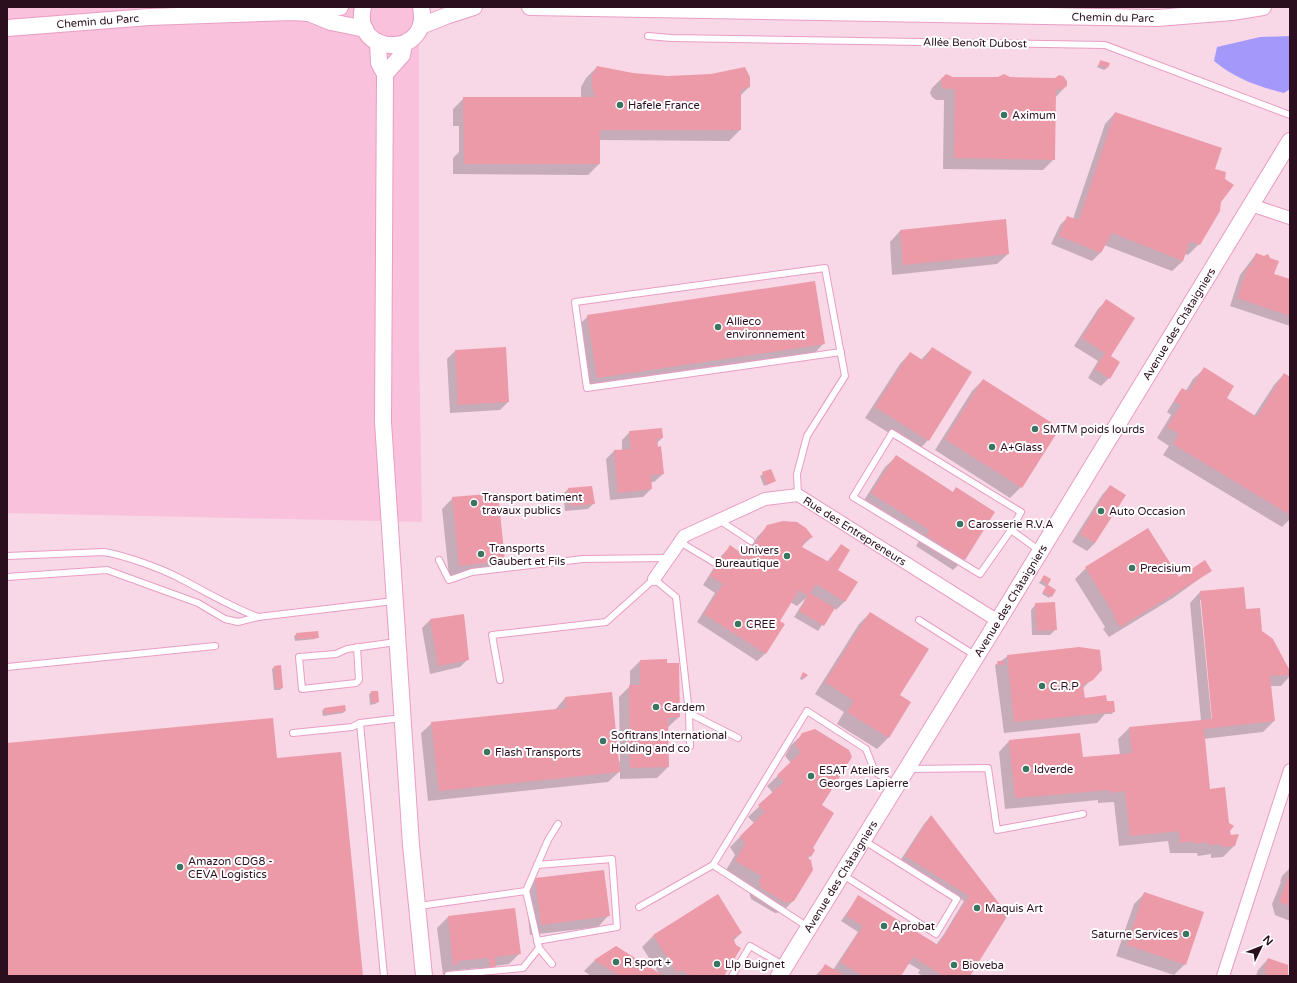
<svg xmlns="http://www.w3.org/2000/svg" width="1297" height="983" viewBox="0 0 1297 983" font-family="'Varela Round',sans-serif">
  <rect width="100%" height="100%" fill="#f8d8e7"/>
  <path fill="#f9c1dc" d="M7 7H419V347L422 522 7 513Z"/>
  <path fill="#a499fa" d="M1290 36V89L1284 93C1259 87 1234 78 1214 61L1217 47 1260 37Z"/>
  <g fill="#0003" fill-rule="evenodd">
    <path d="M1101 61 1107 68 1104 70 1097 67Z"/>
    <path d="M597 67 633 74 749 87 740 96V130L729 141 599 140V164L588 175 453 174V158L459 152V126H453V109L464 98H581V87L586 78Z"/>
    <path d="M943 77 1010 78 1064 88 1055 98 1054 159 1043 170 943 169 944 100H936L932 97 930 93 932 88Z"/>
    <path d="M1115 113 1214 169 1220 202 1199 244 1188 255 1185 254 1183 261 1172 271 1104 245 1100 253 1092 261 1051 244 1060 225 1068 217 1073 219 1105 124Z"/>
    <path d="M900 231 1008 254 997 264 892 275 890 242Z"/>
    <path d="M1256 254 1273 275 1290 281V326L1230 306 1240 275Z"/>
    <path d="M1106 301 1109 378 1101 386 1088 378 1098 361 1074 346 1098 309Z"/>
    <path d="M588 316 823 344 813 355 586 388 577 327Z"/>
    <path d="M932 348 928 440 918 451 865 418 900 364 910 353 921 360Z"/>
    <path d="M455 351 508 402 500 410 450 413 447 359Z"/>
    <path d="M1204 369 1225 399 1254 416 1274 385 1284 374 1290 378V519L1282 527 1163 455 1169 446 1157 438 1171 415 1167 412 1180 391 1182 389 1185 392 1193 379Z"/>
    <path d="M983 380 1058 428 1021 487 1010 498 935 450 972 391Z"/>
    <path d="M630 432 662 438 657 443 663 474 654 482H651V489L643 497 610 500 606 459 614 451H622V440Z"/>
    <path d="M896 457 952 493 956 489 964 559 953 570 916 546 919 541 861 505 885 467Z"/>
    <path d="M770 470 775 481 764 486 760 476Z"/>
    <path d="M1110 486 1095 543 1087 551 1072 542 1102 495Z"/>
    <path d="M591 487 594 503 588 509 565 511 563 494 568 489Z"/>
    <path d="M453 498 504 561 493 572 449 576 442 509Z"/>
    <path d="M768 526 812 537 801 547 827 562 841 545 837 570 845 601 836 610 834 608 818 631 794 617 806 598 797 606 790 602 778 621 766 653 757 661 697 622 715 593 703 585 722 555 730 547 745 556 757 537Z"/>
    <path d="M1148 529 1179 578 1210 571 1173 598 1109 637 1103 629 1105 627 1075 579 1086 568Z"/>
    <path d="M1042 579 1050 580 1047 585 1051 596 1049 598 1042 594 1046 587 1039 583Z"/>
    <path d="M1200 592 1245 610 1290 673V676L1281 686H1270L1274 721 1263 732 1203 739 1209 790 1229 831 1234 846 1223 857 1211 858V854L1198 856 1197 853H1170L1168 841 1119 846 1114 802 1098 803V800L1005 809 999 752 1009 741 1082 758 1120 755 1118 739 1129 728 1201 721 1190 603ZM1200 600H1202L1214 723 1212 724Z"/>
    <path d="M1036 604 1056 629 1050 635H1032L1031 610Z"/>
    <path d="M870 613 899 696 910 703 888 738 877 749 837 724 844 712 815 694 859 624Z"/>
    <path d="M430 620 468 659 460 667 430 674 422 628Z"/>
    <path d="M297 634 318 637 315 639 295 641 294 636Z"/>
    <path d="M1008 656 1092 679 1082 689 1084 699 1106 702 1114 711 1112 714H1105L1097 723 1004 733 995 665Z"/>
    <path d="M640 661 679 717 667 728 668 767 657 778 620 779V771L608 782 428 801 421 733 432 723 555 710 565 698 620 762 619 697 630 686V671Z"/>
    <path d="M274 667 282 688 280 690H274L272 669Z"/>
    <path d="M801 676 805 678 802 680 800 679Z"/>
    <path d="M372 692 378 702 375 704 370 705 369 694Z"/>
    <path d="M324 709 345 711 343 713 323 716 322 711Z"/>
    <path d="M803 734 821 806 810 852V856L808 859 793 901 782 912 775 913 751 899 749 892 752 888 725 872 735 855 730 847 754 823 748 817 773 793 767 786 791 763 785 756 791 745Z"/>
    <path d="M931 816 979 879 969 976H923L918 973 920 970 908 963 900 976H815L826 965 833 970 858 932 841 921 858 897 936 945 944 934 964 901 921 874 898 864 924 824Z"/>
    <path d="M1290 868V921L1275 915 1272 904 1281 882H1280L1282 876Z"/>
    <path d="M535 879 608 916 598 927 530 935 525 890Z"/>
    <path d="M1145 893 1185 964 1174 975 1116 956 1134 904Z"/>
    <path d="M718 896 741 933 733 941 723 976H591L584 971 594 961 616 948 660 975 642 947 653 936Z"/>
    <path d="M514 909 520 953 509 964 495 966 487 976H479L478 968 449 971 443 975 437 928 448 917Z"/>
    <path d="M1268 959 1287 976H1256L1258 970Z"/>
  </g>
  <g fill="#ec99a8">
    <path d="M1100 60 1110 63 1108 68 1099 65Z"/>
    <path d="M597 66 633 73 668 76 711 74 745 67 750 77V87L741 90V130H600V164H464L463 97H595L592 87V76Z"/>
    <path d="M946 74 953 77H998L1004 74 1010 77 1055 78 1059 75 1063 76 1067 81V86L1063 89 1056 90 1055 160 954 158 955 89H947L942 87 941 79Z"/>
    <path d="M1115 112 1222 148 1215 169 1226 172 1225 179 1234 185 1221 202 1220 211 1200 245 1190 241 1183 261 1112 233 1101 253 1059 236 1067 216 1079 220Z"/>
    <path d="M1006 219 1009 254 903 265 900 230Z"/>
    <path d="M1256 253 1264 256 1268 254 1270 258 1279 261 1274 274 1290 279V316L1237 298 1248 266 1251 267Z"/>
    <path d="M815 281 825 344 597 378 587 315Z"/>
    <path d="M1106 299 1135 318 1111 356 1120 362 1110 379 1095 369 1105 353 1082 338Z"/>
    <path d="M506 347 509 402 458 405 455 350Z"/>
    <path d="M932 347 972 372 929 441 875 407 910 352 924 361Z"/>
    <path d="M1204 367 1234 386 1227 398 1257 417 1284 373 1290 377V515L1173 444 1179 434 1167 427 1181 405 1174 401 1182 388 1189 392Z"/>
    <path d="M983 379 1060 428 1022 488 945 439Z"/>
    <path d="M662 428 663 438 657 439 658 447 661 446 664 474 651 475 652 489 618 493 614 450 631 449 629 431Z"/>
    <path d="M896 455 953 492 956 487 995 512 965 560 926 535 929 530 871 493Z"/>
    <path d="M771 469 776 481 767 485 762 472Z"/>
    <path d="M1110 485 1126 495 1095 543 1080 534Z"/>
    <path d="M592 486 595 504 570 506 568 488Z"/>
    <path d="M498 493 505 561 459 566 452 497Z"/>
    <path d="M783 521 797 522 806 528 813 537 806 540 802 547 829 562 841 544 850 550 838 570 858 582 845 602 816 584 810 593 835 608 824 626 799 611 808 596 799 590 780 621 785 624 766 654 704 614 723 584 710 576 730 545 747 557 767 525Z"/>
    <path d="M1148 528 1179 577 1205 560 1212 571 1120 627 1114 617 1115 616 1085 567Z"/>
    <path d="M1044 575 1051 579 1048 585 1056 590 1052 597 1043 592 1047 584 1041 580Z"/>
    <path d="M1244 587 1246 609 1260 608 1262 631 1273 639 1290 671V675L1270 676 1275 721 1204 729 1210 789 1225 787 1229 823 1234 826 1230 831 1231 835 1239 834 1235 846 1222 847 1221 844 1208 845V842L1194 844 1193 841 1180 843 1179 831 1130 836 1125 791 1109 793V790L1015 798 1009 740 1080 733 1083 757 1132 753 1129 727 1212 719 1200 591Z"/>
    <path d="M1055 602 1057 630 1037 631 1035 603Z"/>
    <path d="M870 612 929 649 900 695 911 702 889 738 847 712 854 701 825 682Z"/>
    <path d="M464 614 469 660 438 666 430 619Z"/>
    <path d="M318 631 319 638 297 639 296 633Z"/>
    <path d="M1079 647 1100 650 1102 670 1093 680 1083 685 1085 698 1106 695 1107 701H1114L1115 712 1014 722 1007 655Z"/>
    <path d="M667 659V663H679L680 717 668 718 669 767 630 768 629 685H640V660Z"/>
    <path d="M997 661H1004V665H998Z"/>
    <path d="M281 665 283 688H276L274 666Z"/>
    <path d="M803 672 808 675 805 678 801 676Z"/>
    <path d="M371 691H378L379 702 372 703Z"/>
    <path d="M612 692 620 772 439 791 431 722 566 708 565 697Z"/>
    <path d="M345 705 346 711 325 714 324 708Z"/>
    <path d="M273 718 277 758 341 752 363 976H7V743Z"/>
    <path d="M815 729 849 750 852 757 822 805 834 813 813 848 815 850 811 857 809 855 807 858 811 860 813 870 794 901 786 903 761 888 759 881 762 876 735 861 745 844 740 836 765 812 758 805 784 782 777 775 801 752 795 745 802 733Z"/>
    <path d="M931 815 1008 915 970 976H943L913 957 901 976H863L840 962 863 926 846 916 858 895 938 945 969 896 905 856Z"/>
    <path d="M604 870 610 916 541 925 535 878Z"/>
    <path d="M1290 871V906L1279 902Z"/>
    <path d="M1144 892 1204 912 1186 965 1127 945Z"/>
    <path d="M718 894 742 933 733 938 736 945 741 948 724 976H690L682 970 677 973 653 935Z"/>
    <path d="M515 908 521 954 495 957 496 968H490L489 958 457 961 458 964 453 965 448 916Z"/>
    <path d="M616 946 664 976H616L617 974 594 960Z"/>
    <path d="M1268 958 1288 965V976H1266L1265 967Z"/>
    <path d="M825 964 845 976H818Z"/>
  </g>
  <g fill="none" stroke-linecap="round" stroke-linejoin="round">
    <defs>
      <g id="lane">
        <path d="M648 36 671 38 1105 45 1290 115"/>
        <path d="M798 495 797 474 807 436 845 376 825 268 575 302 587 388 841 352"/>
        <path d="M719 520 751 541"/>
        <path d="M1011 530 980 574 853 497 892 433 1021 512 1011 530 1040 551"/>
        <path d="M680 542 715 563"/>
        <path d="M7 556 104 552C127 556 163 569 183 580 208 593 231 607 258 617"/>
        <path d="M439 560 449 580 472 572 583 559 668 558"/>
        <path d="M7 577 107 570 198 603 225 619 238 622 258 617 394 601"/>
        <path d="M919 620 976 656"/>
        <path d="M357 647 359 680 356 683 302 689 299 657 336 654 347 649 396 642"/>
        <path d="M7 667 215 646"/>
        <path d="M500 680 492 635 606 622 654 579 676 597 689 713 738 738"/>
        <path d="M689 713 690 746"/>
        <path d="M293 733 352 727 360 723"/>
        <path d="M909 769 988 768 997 830 1083 814"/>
        <path d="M537 865 612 859 617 927 537 941"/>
        <path d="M713 865 807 711 866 749 875 772 896 785"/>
        <path d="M843 875 936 934 957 899 863 840"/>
        <path d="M526 891 548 840 558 824"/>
        <path d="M419 906 526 891 539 948 552 964"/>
        <path d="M639 907 713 865 808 927"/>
        <path d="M448 975 523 968 539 948"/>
        <path d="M384 976 360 723 402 718"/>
        <path d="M732 976 750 946 785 966"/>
      </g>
      <g id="street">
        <path d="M1251 205 1290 218"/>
        <path id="s1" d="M654 579 684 536 765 499 798 495 998 621"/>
        <path d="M1223 976 1290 770"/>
      </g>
      <g id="secondary">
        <path d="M363 7C351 57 432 59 421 7"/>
        <path id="s2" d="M530 7 1157 18 1232 12 1263 7"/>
        <path d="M309 13 340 7"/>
        <path d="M421 26 446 16 474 7"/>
        <path id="s3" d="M7 28 149 17 292 12 309 13 331 22 365 29"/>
        <path d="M378 42 379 63 385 74 383 422 411 845 424 976"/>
        <path d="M385 74 402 55 404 44"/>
        <path id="s4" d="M779 976 998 621 1290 141"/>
      </g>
    </defs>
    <use href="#lane" stroke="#e99dc4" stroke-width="8"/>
    <use href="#street" stroke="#e99dc4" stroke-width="14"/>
    <use href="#secondary" stroke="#e99dc4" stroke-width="18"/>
    <use href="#lane" stroke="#fff" stroke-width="6"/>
    <use href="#street" stroke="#fff" stroke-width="12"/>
    <use href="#secondary" stroke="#fff" stroke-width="16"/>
  </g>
  <g fill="#397560" stroke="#fff" stroke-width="1.5">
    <circle cx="620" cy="105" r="4"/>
    <circle cx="1004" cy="115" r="4"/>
    <circle cx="718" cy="327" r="4"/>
    <circle cx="1035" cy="429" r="4"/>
    <circle cx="992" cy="447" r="4"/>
    <circle cx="474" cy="503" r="4"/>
    <circle cx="1101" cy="511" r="4"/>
    <circle cx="960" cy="524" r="4"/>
    <circle cx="481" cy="554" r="4"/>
    <circle cx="787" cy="556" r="4"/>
    <circle cx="1132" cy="568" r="4"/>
    <circle cx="738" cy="624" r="4"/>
    <circle cx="1042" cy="686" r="4"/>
    <circle cx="656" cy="707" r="4"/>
    <circle cx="603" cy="741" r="4"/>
    <circle cx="487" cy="752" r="4"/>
    <circle cx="1026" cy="769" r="4"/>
    <circle cx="811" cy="776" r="4"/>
    <circle cx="180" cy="867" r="4"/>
    <circle cx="977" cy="908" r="4"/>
    <circle cx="884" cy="926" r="4"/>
    <circle cx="1186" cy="934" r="4"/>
    <circle cx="616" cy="962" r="4"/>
    <circle cx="717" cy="964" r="4"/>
    <circle cx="954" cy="965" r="4"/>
  </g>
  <g text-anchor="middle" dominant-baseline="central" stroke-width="4" stroke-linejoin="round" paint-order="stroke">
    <g font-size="11" fill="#2b0f1e" stroke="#fff">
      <text stroke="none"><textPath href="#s2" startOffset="583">Chemin du Parc</textPath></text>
      <text stroke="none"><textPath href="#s3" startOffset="91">Chemin du Parc</textPath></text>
      <text transform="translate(975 43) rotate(1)">Allée Benoît Dubost</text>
      <text stroke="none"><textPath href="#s4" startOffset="765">Avenue des Châtaigniers</textPath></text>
      <text stroke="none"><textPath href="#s1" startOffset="242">Rue des Entrepreneurs</textPath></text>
      <text stroke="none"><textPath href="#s4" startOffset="441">Avenue des Châtaigniers</textPath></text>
      <text stroke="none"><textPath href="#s4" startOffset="117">Avenue des Châtaigniers</textPath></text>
    </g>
    <g font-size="11" fill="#2b0f1e" stroke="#fff" text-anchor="start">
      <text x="628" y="105">Hafele France</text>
      <text x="1012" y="115">Aximum</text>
      <text x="726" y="321">Allieco<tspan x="726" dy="13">environnement</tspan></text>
      <text x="1043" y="429">SMTM poids lourds</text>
      <text x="1000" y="447">A+Glass</text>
      <text x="482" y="497">Transport batiment<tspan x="482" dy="13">travaux publics</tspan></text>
      <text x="1109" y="511">Auto Occasion</text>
      <text x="968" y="524">Carosserie R.V.A</text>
      <text x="489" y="548">Transports<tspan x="489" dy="13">Gaubert et Fils</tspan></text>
      <text x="779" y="550" text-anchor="end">Univers<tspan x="779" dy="13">Bureautique</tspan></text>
      <text x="1140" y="568">Precisium</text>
      <text x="746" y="624">CREE</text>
      <text x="1050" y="686">C.R.P</text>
      <text x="664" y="707">Cardem</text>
      <text x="611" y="735">Sofitrans International<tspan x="611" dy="13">Holding and co</tspan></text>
      <text x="495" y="752">Flash Transports</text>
      <text x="1034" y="769">Idverde</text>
      <text x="819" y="770">ESAT Ateliers<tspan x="819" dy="13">Georges Lapierre</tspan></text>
      <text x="188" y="861">Amazon CDG8 -<tspan x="188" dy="13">CEVA Logistics</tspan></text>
      <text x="985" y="908">Maquis Art</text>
      <text x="892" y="926">Aprobat</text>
      <text x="1178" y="934" text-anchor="end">Saturne Services</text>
      <text x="624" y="962">R sport +</text>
      <text x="725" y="964">Llp Buignet</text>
      <text x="962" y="965">Bioveba</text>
    </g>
  </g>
  <rect width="1297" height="983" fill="none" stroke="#2b0f1e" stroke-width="16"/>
  <g transform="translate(1261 947) rotate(47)" stroke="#ffffff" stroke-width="3" paint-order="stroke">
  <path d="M0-3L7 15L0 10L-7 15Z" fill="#2b0f1e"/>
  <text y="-6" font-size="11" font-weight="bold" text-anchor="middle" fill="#2b0f1e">N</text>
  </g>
</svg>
